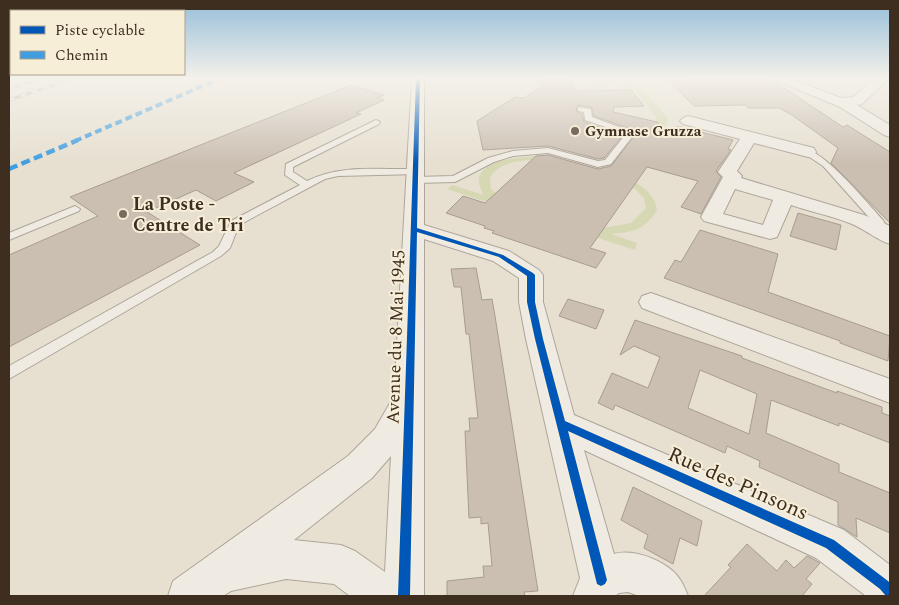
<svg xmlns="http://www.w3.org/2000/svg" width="899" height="605" viewBox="0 0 899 605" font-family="Spectral,serif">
  <rect width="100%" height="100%" fill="#e7e0d1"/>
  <g fill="#d6d7b3" fill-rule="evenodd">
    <path d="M608 81C642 81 647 95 668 118L667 124 660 128 611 120 588 87 593 83ZM612 84C635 85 643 100 656 117V121L653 123 617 118 597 88Z"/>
    <path d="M539 156 636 183C646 189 656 197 657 211 643 230 635 232 611 234L637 243 635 250 447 189 452 185 484 195C462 161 517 157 539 156ZM536 160 633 187 644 198 646 208 631 223 603 228 505 201 491 189 490 178C499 162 520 160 536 160Z"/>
  </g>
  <g fill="#cbbfb2" stroke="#a89c90" fill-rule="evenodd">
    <path d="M538 78H568L577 91 631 90 644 106 614 107 613 112 657 122 669 137 676 127H681L733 140 728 149 731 150 716 171 721 177 701 214 681 207 698 181 647 167 590 248 606 253 596 268 492 233 494 231 484 228 485 226 446 213 463 196 485 203 536 156 548 155 598 169 611 166 636 134V131L594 116 591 107 578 105 576 111 582 114 584 122 623 135 604 158 598 159 548 146 483 150 477 121 515 97 524 98 542 86Z"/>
    <path d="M686 78H769L843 127 847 125 890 152V223L831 163 838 148 792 115 779 108H749L745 105 694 106 669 81H690Z"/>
    <path d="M351 85 384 95 377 98 384 100 356 113 361 114 234 173 254 182 216 201 196 190 147 212 200 245 9 347V255L98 216 70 197Z"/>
    <path d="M798 213 841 225 836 250 790 236Z"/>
    <path d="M700 230 778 254 768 292 890 336 888 361 840 343V341L664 278 675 260 681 262Z"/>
    <path d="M476 268 482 300 492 299 495 316 538 591 524 592 525 596H447V581L484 577 483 566H492L488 523 481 524V517L469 518 465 431H470L469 418H478L469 334H466L461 287H454L451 269Z"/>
    <path d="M568 299 604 310 596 329 559 316Z"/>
    <path d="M635 320 742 356V358L837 393V391L882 407V413L890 416V443L839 423V426L771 400 766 433 839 464V472L890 493V533L856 518 857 537 838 525V502L759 467 760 461 727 446 725 453 622 408 615 405 613 410 598 403 612 373 648 388 660 357 634 346 620 355ZM700 370 757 394 749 434 688 408Z"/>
    <path d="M633 487 702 521 697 546 680 538 673 564 644 548 648 535 621 520Z"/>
    <path d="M747 544 777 571 786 560 794 568 807 556 815 560 820 563 806 579 812 584 802 596H704L731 567 728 565Z"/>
  </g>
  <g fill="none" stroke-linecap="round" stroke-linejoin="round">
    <defs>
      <g id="service">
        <path d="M578 107 591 109 592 117 635 133 611 164 598 167 548 153 513 156 494 162 455 182 416 183 411 180 416 177 453 176 488 158 513 151 548 148 598 161 605 160 626 134 585 120 584 112 578 111Z"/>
        <path d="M376 120 380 122 379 124 293 167V172L307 181C340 164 380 170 416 169L420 172 419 174 338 176 325 179 239 225 230 248 221 256 9 379V366L213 252 219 246 231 221 300 185 285 175 286 164Z"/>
        <path d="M805 150C822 148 870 206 883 220L888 231 887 233H879L874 223 823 166 805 154Z"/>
        <path d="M75 206 80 209 79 211 9 240V233Z"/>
      </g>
      <g id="minor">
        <path d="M412 78H424V225L509 251 539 270 543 275V302L574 415 844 530 890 565V596H866L816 558 584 450 614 554C635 548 670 562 681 581 684 586 686 591 688 596H639L628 592 619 593 615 596H573L580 578 526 339 519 302V278L493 261 424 239V596H350L334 584 286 579 231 591 223 596H168L173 581 348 456 375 429 394 396ZM391 456 385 572 355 551 341 545 294 540 372 478Z"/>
        <path d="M771 78H789L841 98 853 97 875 78H889L862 104 857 105 890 125V137L884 135 840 107Z"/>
        <path d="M688 116 814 148 816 152 814 156 808 157 754 143 737 171 742 176 741 178 864 215 890 226V244C881 242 864 229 852 224 833 216 811 212 791 205L777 237 770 239 704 221 701 217 723 177 718 172 740 139 683 124 680 121 683 118ZM735 189 773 200 763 225 723 214Z"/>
        <path d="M651 293 890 379V403L642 308 639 302 642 296Z"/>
      </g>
    </defs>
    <use href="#service" stroke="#ada599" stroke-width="2"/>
    <use href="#minor" stroke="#ada599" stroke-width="2"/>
    <use href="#service" fill="#efebe3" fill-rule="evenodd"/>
    <use href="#minor" fill="#efebe3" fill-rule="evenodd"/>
    <defs>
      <g id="rail">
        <path d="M9 89 45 78"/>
        <path d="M9 100 75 78"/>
      </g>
    </defs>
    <use href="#rail" stroke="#afaaa2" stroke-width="3"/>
    <use href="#rail" stroke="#f7eed8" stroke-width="2" stroke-dasharray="6" stroke-linecap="butt"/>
    <path stroke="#3f9de0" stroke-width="4" stroke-dasharray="7 4" stroke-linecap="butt" d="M75 141 221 78"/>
    <path stroke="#3f9de0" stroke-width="4.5" stroke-dasharray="9 4.5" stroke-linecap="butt" d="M9 169 78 140"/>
    <defs>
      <path id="cycleway" d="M416 78H420L417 228 503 255 533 273 535 275V302L543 339 565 421 834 540 888 581 890 583V596H886L880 589 826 548 568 431 607 580 605 584 601 586 597 584 535 339 527 302V276L499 257 417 232 410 596H398Z"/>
    </defs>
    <use href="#cycleway" stroke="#f7eed8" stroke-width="3"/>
    <use href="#cycleway" fill="#0057b8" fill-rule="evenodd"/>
  </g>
  <linearGradient id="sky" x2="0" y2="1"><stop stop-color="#96bed9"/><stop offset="0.48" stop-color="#f4f1ea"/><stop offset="1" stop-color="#f4f1ea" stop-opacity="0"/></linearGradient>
  <rect width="899" height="163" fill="url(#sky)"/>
  <g fill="#786c5e" stroke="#f7eed8" stroke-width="2">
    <circle cx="575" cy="131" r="5"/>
    <circle cx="123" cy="214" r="5"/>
  </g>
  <g text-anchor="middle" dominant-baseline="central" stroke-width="4" stroke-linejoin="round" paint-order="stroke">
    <g font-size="15" font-weight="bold" fill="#3d2e20" stroke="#f7eed8" text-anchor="start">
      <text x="585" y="131">Gymnase Gruzza</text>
    </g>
    <g font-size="18" font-weight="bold" fill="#3d2e20" stroke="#f7eed8" text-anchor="start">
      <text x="133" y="204">La Poste -<tspan x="133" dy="21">Centre de Tri</tspan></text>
    </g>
    <g font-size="18" fill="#3d2e20" stroke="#f7eed8">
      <text transform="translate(396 337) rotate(-88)">Avenue du 8 Mai 1945</text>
    </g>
    <g font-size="21" fill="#3d2e20" stroke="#f7eed8">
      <text transform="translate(738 484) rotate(24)">Rue des Pinsons</text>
    </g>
  </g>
  <rect width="899" height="605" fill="none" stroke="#3d2e20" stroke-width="20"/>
  <rect x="10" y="10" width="175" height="65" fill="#f7eed8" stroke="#ada18e"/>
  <rect x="20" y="26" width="25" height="8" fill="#0057b8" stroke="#ada18e"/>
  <text x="55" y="35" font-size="15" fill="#3d2e20">Piste cyclable</text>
  <rect x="20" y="51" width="25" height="8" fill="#3f9de0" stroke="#ada18e"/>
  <text x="55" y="60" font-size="15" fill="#3d2e20">Chemin</text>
</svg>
